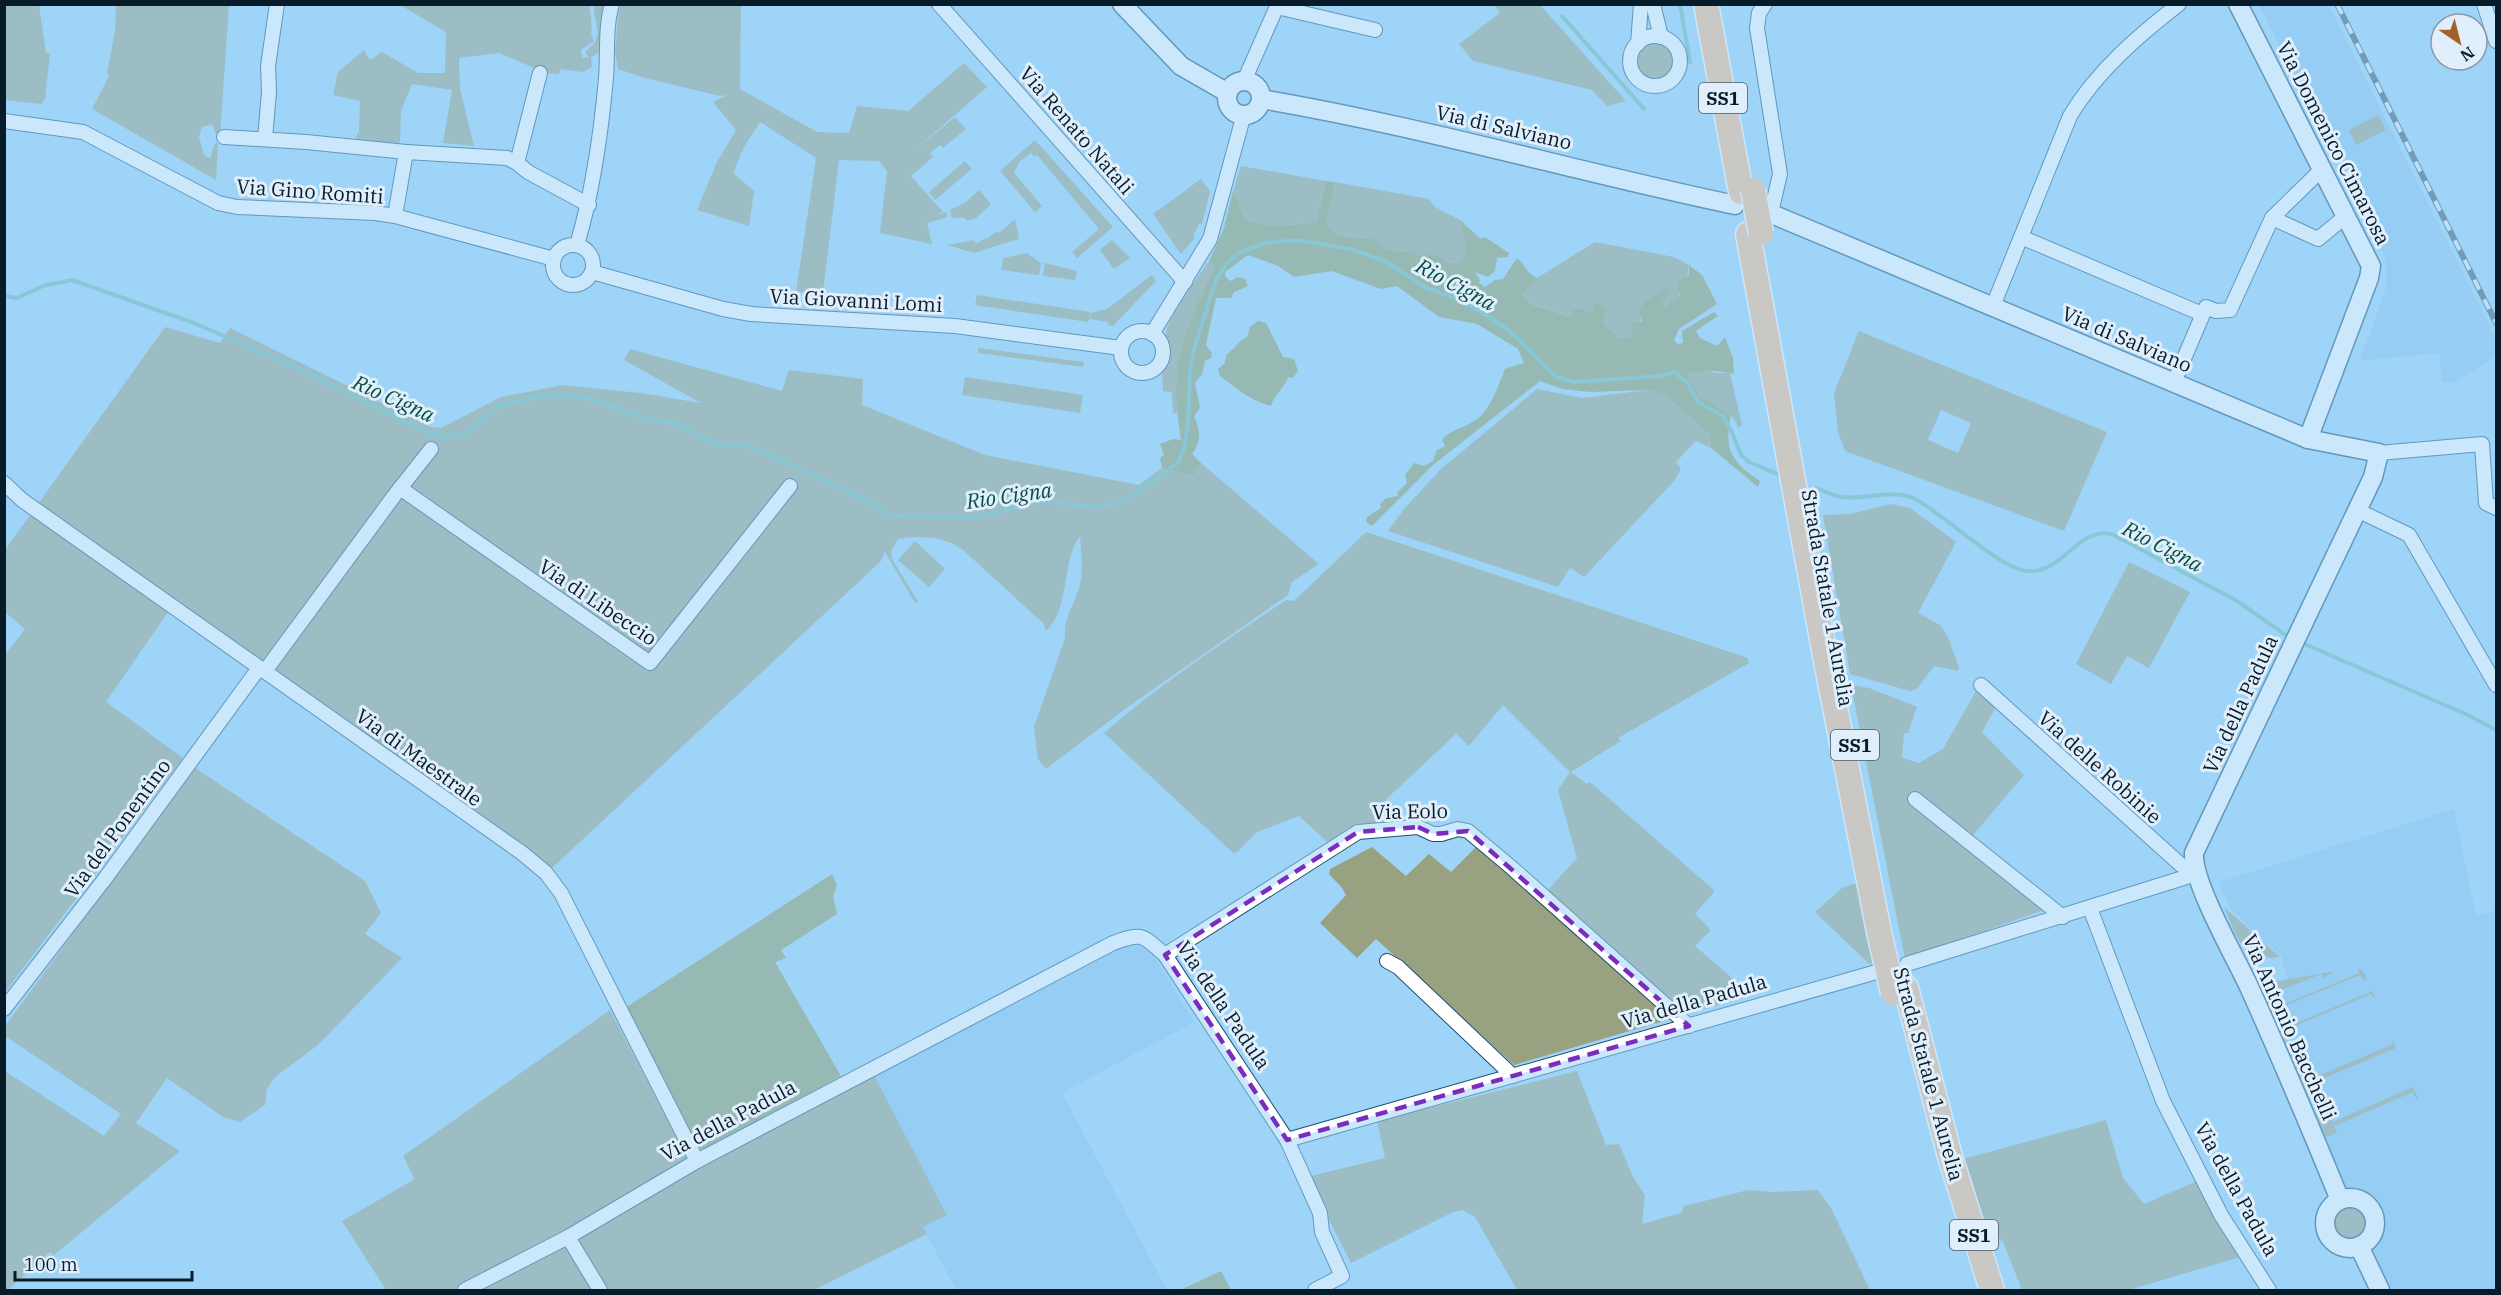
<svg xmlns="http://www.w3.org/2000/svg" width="2501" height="1295" viewBox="0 0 2501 1295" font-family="'IBM Plex Serif',serif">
  <rect width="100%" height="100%" fill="#9fd4f9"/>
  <g fill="#8bc6ef">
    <path d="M2259 5H2328L2341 30 2496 339V356L2455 382H2443L2439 353 2360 361 2386 288V260Z"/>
    <path d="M2454 809 2476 916 2496 911V1290H2390L2264 997 2263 989 2268 983 2287 979 2281 956 2230 908 2219 882Z"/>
    <path d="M1124 945 1140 946 1154 956 1194 1022 1062 1093 1167 1290H956L923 1227 947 1214 874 1075Z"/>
  </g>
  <g fill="#99a280" fill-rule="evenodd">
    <path d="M5 4 39 5 46 53H50L45 99 41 104 5 100Z"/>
    <path d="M741 4 740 89 817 132 849 133 857 106 908 111 964 63 987 87 910 154 955 117 966 129 943 148 940 145 930 153 933 157 911 176 943 212 931 217 946 212 947 217 927 223 932 244 880 233 887 171 879 161 839 160 823 293 796 292 816 158 760 122 744 147 733 173 754 191 749 226 697 210 717 162 736 130 713 102 727 95 720 96 645 78 618 69 615 51 619 8 620 4Z"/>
    <path d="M116 5H229L220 136 216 134 212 124 202 127 199 137 204 155 210 159 215 143H218L216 180 92 109 109 76 107 73 115 31Z"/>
    <path d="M400 5H589C590 9 593 30 591 34L594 41 581 50 582 58 589 57 585 52C607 36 593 26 594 5H606L600 52 591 57 592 67 583 72 560 69 559 74 546 73 499 53 459 58 460 89 474 146 443 143 452 90 412 84 401 111 400 143 356 141 357 133H359L360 101 333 95 338 72 364 50 370 60 382 52 418 73H445L446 32Z"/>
    <path d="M1494 5H1540L1626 101 1607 106 1592 90 1473 61 1459 44 1500 13Z"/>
    <circle cx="1655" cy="61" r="18"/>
    <path d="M2378 115 2386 130 2356 145 2349 130Z"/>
    <path d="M1035 140 1113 227 1077 258 1072 252 1099 229 1037 155 1034 156 1031 153 1019 162 1014 173 1042 206 1035 212 1000 171Z"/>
    <path d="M965 161 972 169 935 200 929 192Z"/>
    <path d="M1241 166 1326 181 1316 222 1277 226 1246 221 1233 191Z"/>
    <path d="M1201 179 1210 191 1202 224H1199L1193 236 1195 238 1181 254 1153 214Z"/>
    <path d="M1335 182 1429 199 1435 207 1460 220 1466 251 1461 262 1449 263 1432 253 1423 256 1410 252 1387 250 1372 238 1338 236 1326 224Z"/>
    <path d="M979 190 991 204 976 218 967 221 965 218H952L950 210 965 203Z"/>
    <path d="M1015 219 1019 239 974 253 947 245 974 240 976 244 985 238 987 239 997 231 999 233Z"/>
    <path d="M1112 240 1130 258 1114 269 1100 250Z"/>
    <path d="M1595 242 1674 257 1689 265C1687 282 1682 297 1666 308L1662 302 1667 298 1669 293 1642 317 1633 336 1620 339 1603 323 1604 306 1596 302 1592 306 1595 312 1590 313 1582 308 1571 310 1573 315 1568 317C1550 308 1537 311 1522 295L1537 278Z"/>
    <path d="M1027 253 1041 263 1039 275 1001 270 1003 258Z"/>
    <path d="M1209 261 1216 265C1193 310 1176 362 1177 413H1173L1172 392 1163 391 1162 371C1178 353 1164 351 1166 333 1168 317 1199 276 1209 261Z"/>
    <path d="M1045 263 1077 271 1075 280 1043 276Z"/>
    <path d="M1152 275 1156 281 1113 326 1108 325V322L1089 319 1088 322 975 305 977 295 1090 312V316L1091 313 1107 309Z"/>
    <path d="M165 327 220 343 230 328 431 427 441 428 501 397 563 385 640 393 701 403 624 360 630 349 782 391 789 370 863 379 862 405 985 455 1139 485 1162 468 1193 476 1201 463 1319 564 1292 582 1288 595 1125 709 1046 769 1038 759 1034 727 1065 638C1063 618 1074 606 1079 588 1084 571 1081 553 1080 536 1061 562 1070 610 1046 631L1044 624 962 549C942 536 921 535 898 539L891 551 892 559 918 602 915 603 885 552 881 561 551 869 254 660 247 668 168 612 106 702 183 758 5 992 4 656 25 629 5 612V550Z"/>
    <path d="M1859 331 2107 432 2064 531 1845 451 1838 432 1834 393ZM1941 410 1971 423 1958 453 1928 440Z"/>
    <path d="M978 348 1084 362 1083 367 978 353Z"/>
    <path d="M1703 369 1717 373H1730L1742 425 1738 428C1734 409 1711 409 1699 396 1694 390 1690 381 1687 375Z"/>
    <path d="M965 377 1083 395 1080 413 962 395Z"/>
    <path d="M1537 389 1582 398 1648 390 1665 395 1709 434 1711 448 1696 441 1676 462 1681 469 1674 481 1584 577 1570 568 1558 587 1388 531 1404 509 1441 469Z"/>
    <path d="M1891 504 1910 508 1956 542 1918 613 1940 625 1947 635 1959 667 1958 671 1934 666 1917 689 1910 691 1850 674 1823 515 1850 514Z"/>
    <path d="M1366 532 1748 658 1749 663 1618 738 1621 741 1571 772 1587 784 1590 782 1715 891 1695 914 1711 930 1695 946 1752 995 1514 1065 1376 939 1357 958 1320 923 1346 895 1342 888 1329 874 1330 869 1372 847 1406 876 1429 854 1451 872 1485 838 1547 891 1577 858 1558 790 1570 772 1503 705 1469 746 1456 734 1380 805 1401 830 1359 836 1335 849 1299 816 1257 832 1237 852 1233 853 1104 733C1160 684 1224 642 1286 600L1294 601Z"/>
    <path d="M915 541 945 569 929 587 898 560Z"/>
    <path d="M2129 562 2190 592 2149 668 2127 656 2111 684 2076 664Z"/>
    <path d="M1851 685 1869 688 1917 707 1908 733H1904L1902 758 1919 763 1943 749 1976 691 1995 708 1982 732 2024 775 1969 840 2047 909 1905 959Z"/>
    <path d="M195 768 365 881 381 913 365 934 402 958 318 1045 275 1077 267 1089 265 1105 240 1122 223 1117 167 1078 136 1123 180 1151 54 1255 50 1252 8 1290H5V1071L104 1136 121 1114 5 1036V1026Z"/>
    <path d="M1860 882 1875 962 1869 964 1815 912 1842 888Z"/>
    <path d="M2224 907 2280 957 2268 958 2266 956C2239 957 2234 928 2224 907Z"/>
    <path d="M2358 968 2363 971 2367 980 2364 981 2361 975 2279 1008 2281 1015 2274 1018 2262 995 2268 986 2274 984 2273 982 2335 971 2323 978 2321 974 2267 996 2273 1009 2359 973Z"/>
    <path d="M2372 991 2376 1000 2371 994 2288 1029 2290 1036 2285 1039 2304 1082 2393 1044 2392 1037 2396 1048 2315 1082 2318 1091 2308 1095 2281 1032 2287 1027Z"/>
    <path d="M610 1010 694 1170 874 1075 947 1215 923 1227 927 1234 814 1290H386L342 1221 415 1179 403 1156Z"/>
    <path d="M1577 1071 1606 1145 1619 1144 1633 1177 1645 1195 1642 1224 1681 1213 1684 1206 1748 1190 1775 1192 1818 1190 1831 1208 1870 1290H1517L1475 1217 1463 1210 1453 1212 1351 1263 1327 1216 1311 1176 1385 1158 1377 1121Z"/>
    <path d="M2413 1087 2418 1098 2416 1099 2413 1092 2334 1126 2337 1133 2326 1137 2317 1116 2327 1111 2333 1122Z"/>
    <path d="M2106 1120 2123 1178 2144 1204 2195 1182 2240 1257 2129 1290H2022L2003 1242 1983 1223 1963 1159Z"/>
    <circle cx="2350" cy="1223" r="17"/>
  </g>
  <g fill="#8c9a61">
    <path d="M1326 181 1335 182 1326 224 1338 236 1372 238 1387 250 1410 252 1423 256 1432 253 1449 263 1461 262 1466 251 1460 220 1481 239 1485 237 1509 253 1508 257 1497 258 1495 271 1488 277 1475 272 1480 280 1479 283 1485 287 1495 280 1503 279 1517 258C1526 265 1525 272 1537 278L1522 295C1536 311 1550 308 1568 317L1573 314 1571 310 1582 308 1590 313 1594 312 1592 306 1596 302 1604 306 1606 311 1603 323 1620 339 1633 336 1632 324 1642 321V317L1638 314C1641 302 1654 295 1664 289L1669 292 1667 298 1662 302 1666 308 1680 295 1678 286 1680 280 1689 275V265L1702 275 1717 304 1679 329 1674 340 1678 344 1683 343 1682 331 1714 312 1718 316 1696 331 1700 338 1717 346 1725 337 1733 358 1734 374C1718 371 1702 368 1687 375L1700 397 1731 415C1724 451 1731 461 1760 481L1758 487 1711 448 1709 434 1665 395 1648 390 1590 392 1562 389 1540 381 1433 465 1372 526 1366 522 1367 517 1381 508 1380 504 1386 498 1398 496 1397 493 1407 483 1405 475 1414 463 1424 466 1433 461 1437 450 1445 446 1442 440C1451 429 1462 429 1474 421 1490 412 1498 386 1505 369L1524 363 1518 349 1477 324 1439 317 1397 286 1381 289 1332 271 1294 277 1278 266 1248 255 1225 272V276L1230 281 1238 277 1245 279 1248 286 1234 292 1231 298H1216L1206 345 1212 353 1211 358 1205 361 1202 374 1195 383 1200 408 1194 416C1200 430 1202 441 1192 454L1201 463 1193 476 1162 468 1160 458 1164 455 1160 444 1173 439 1181 440C1177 415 1175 391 1178 366 1180 341 1204 289 1215 266L1209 261 1224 228 1233 191 1246 221 1277 226 1316 222Z"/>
    <path d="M1258 321 1266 323 1283 357 1294 359 1298 371 1293 378 1288 377C1285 388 1274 394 1271 406 1251 401 1236 388 1220 376L1218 369 1225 363 1226 355C1235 349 1237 342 1247 337L1250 327Z"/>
    <path d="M832 874 837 885 833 897 837 914 781 950 786 958 775 962 841 1076 704 1151 696 1147 625 1008Z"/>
    <path d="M1221 1271 1231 1290H1180Z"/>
  </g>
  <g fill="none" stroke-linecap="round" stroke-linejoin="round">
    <g stroke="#6dbaab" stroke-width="4">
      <path d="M1680 4 1690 62"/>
      <path d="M1562 16 1644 109"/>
      <path d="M4 296 17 298 43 286 72 280 194 323 295 367 422 430 444 437 459 436 473 429 497 406 538 397 572 395 594 400 643 418 678 424 704 439 722 445 739 444 768 454 867 501 891 516 978 517 1032 503 1054 501 1071 505 1100 507 1117 503 1139 491 1178 463 1184 448 1188 426 1190 371 1194 349 1216 280 1227 263 1239 253 1266 243 1297 240 1351 249 1384 261 1427 288 1459 300 1483 313 1515 335 1556 377 1574 382 1662 376 1674 372 1687 382 1699 403 1722 415 1731 430 1741 455 1749 462 1784 477"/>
      <path d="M1816 488C1824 491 1833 496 1842 497 1865 500 1894 488 1915 499 1944 514 2000 569 2027 571 2062 575 2078 526 2112 534L2237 601 2290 638"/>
      <path d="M2300 642 2470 716 2496 730"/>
    </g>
    <defs>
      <g id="street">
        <path d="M939 4 1185 282"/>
        <path d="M1653 4 1661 37"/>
        <path d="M1765 4 1759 13 1757 28 1780 174 1771 213"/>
        <path d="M2484 4 2496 41"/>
        <path d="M1277 7 1375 30"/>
        <circle cx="1655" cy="61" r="25"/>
        <path d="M1638 44 1641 4"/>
        <path d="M1244 81 1278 4"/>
        <path d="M4 121 83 132 218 203 237 207 375 213 395 216 554 259"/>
        <path d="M224 137 306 142 406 152 395 216"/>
        <path d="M265 139 269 92 268 66 277 4"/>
        <path d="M406 152 507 158 517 163 528 172 589 205"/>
        <path d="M517 163 540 73"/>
        <path d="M2272 218 2318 239 2346 216"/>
        <path d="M2021 237 2202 314"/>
        <circle cx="573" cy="265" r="20"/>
        <path d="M577 245C593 191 601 134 606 78 608 53 605 28 612 4"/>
        <path d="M592 272 723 309 751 314 955 326 1121 348"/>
        <path d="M1993 306 2070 116C2096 72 2138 36 2179 4"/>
        <circle cx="1142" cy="352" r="21"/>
        <path d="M1152 334 1210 239 1244 114"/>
        <path d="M2174 382 2206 307 2216 311 2230 310 2272 218 2318 173"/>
        <path d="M2379 453 2482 444 2486 503 2496 508"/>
        <path d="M4 483 22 500 522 853 546 873 561 893 697 1161"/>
        <path d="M400 488 650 663 790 486"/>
        <path d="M2357 510 2409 535 2496 685"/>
        <path d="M265 671 394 496 431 449"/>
        <path d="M1981 685 2181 865 2196 874"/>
        <path d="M1915 799 2063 917"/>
        <path d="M2090 908 2163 1101 2221 1215 2269 1290"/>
        <path d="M1165 955 1358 832 1418 827 1433 834H1441L1458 829 1468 831 1512 868 1689 1026"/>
        <path d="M1387 961 1398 967 1513 1076"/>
        <path d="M1907 964 2196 874"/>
        <path d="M4 1009 104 880 259 668"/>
        <path d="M1287 1140 1320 1213 1322 1232 1342 1276 1315 1290"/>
        <path d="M568 1237 600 1290"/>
        <path d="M465 1290 568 1237 697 1161 1113 943C1143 932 1142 935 1165 955L1287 1140 1880 971"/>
      </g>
      <g id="secondary">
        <path d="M1122 4 1181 66 1228 93"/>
        <path d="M2238 4 2371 266 2369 278 2308 439"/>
        <circle cx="1244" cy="98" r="17"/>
        <path d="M1261 99C1421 126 1577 172 1735 205"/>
        <path d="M1767 212 2308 439 2379 453 2373 477 2194 853C2192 883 2236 958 2250 989 2281 1058 2311 1129 2340 1200"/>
        <circle cx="2350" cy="1223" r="25"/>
        <path d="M2359 1246 2380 1290"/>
      </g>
      <g id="highway">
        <path d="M1706 4 1741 192"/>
        <path d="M1748 234 1826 661 1879 932"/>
        <path d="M1906 988 1949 1153 1992 1290"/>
      </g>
    </defs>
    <use href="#street" stroke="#1c4f6e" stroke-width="16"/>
    <use href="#secondary" stroke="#1c4f6e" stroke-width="21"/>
    <use href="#highway" stroke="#fff" stroke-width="27"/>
    <use href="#street" stroke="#fff" stroke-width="14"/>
    <use href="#secondary" stroke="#fff" stroke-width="18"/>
    <use href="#highway" stroke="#ffbb83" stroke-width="24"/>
    <defs>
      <path id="rail" d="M2337 4 2496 323"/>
    </defs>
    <use href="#rail" stroke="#39586d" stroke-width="6"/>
    <use href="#rail" stroke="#e0effb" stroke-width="4" stroke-dasharray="11" stroke-linecap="butt"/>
    <defs>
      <g id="highway-bridge">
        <path d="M1753 190 1761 233"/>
        <path d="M1879 932 1893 993"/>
      </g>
    </defs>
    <use href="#highway-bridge" stroke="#fff" stroke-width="27" stroke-linecap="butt"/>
    <use href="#highway-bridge" stroke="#ffbb83" stroke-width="24"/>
  </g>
  <path d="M0 0H2501V1295H0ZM1418 827 1433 834 1468 831 1689 1026 1287 1140 1165 955 1358 832Z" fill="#9fd4f9" fill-opacity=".55" fill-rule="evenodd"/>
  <path fill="none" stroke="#7b2cbf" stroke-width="4.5" stroke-dasharray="12 8" stroke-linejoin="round" d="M1418 827 1433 834 1468 831 1689 1026 1287 1140 1165 955 1358 832Z"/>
  <g text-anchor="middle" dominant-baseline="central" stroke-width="6" stroke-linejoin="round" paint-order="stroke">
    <g fill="#e0effb" stroke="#485b68" stroke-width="1.5">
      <rect x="1699" y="83" width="48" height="30" rx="4.5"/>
      <rect x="1831" y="730" width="48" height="30" rx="4.5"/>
      <rect x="1950" y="1220" width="48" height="30" rx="4.5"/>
    </g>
    <g font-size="18" font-weight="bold" fill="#071b29">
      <text x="1723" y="98">SS1</text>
      <text x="1855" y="745">SS1</text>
      <text x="1974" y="1235">SS1</text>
    </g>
    <g font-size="20" fill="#071b29" stroke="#e0effb">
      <text transform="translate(1504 127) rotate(13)">Via di Salviano</text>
      <text transform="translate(1077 130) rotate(49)">Via Renato Natali</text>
      <text transform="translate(2334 143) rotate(63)">Via Domenico Cimarosa</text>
      <text transform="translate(310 191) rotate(4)">Via Gino Romiti</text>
      <text transform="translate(856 300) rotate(3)">Via Giovanni Lomi</text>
      <text transform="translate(2127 339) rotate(23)">Via di Salviano</text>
      <text transform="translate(1828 598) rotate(80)">Strada Statale 1 Aurelia</text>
      <text transform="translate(598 602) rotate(34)">Via di Libeccio</text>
      <text transform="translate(2240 704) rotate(-65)">Via della Padula</text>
      <text transform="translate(419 757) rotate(36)">Via di Maestrale</text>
      <text transform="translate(2100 767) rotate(42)">Via delle Robinie</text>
      <text transform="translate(1410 811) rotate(-1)">Via Eolo</text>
      <text transform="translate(117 828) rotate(-54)">Via del Ponentino</text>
      <text transform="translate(1694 1001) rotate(-16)">Via della Padula</text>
      <text transform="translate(1224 1005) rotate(56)">Via della Padula</text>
      <text transform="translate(2290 1027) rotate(66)">Via Antonio Bacchelli</text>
      <text transform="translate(1929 1074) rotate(75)">Strada Statale 1 Aurelia</text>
      <text transform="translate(728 1120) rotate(-28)">Via della Padula</text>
      <text transform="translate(2237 1189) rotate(61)">Via della Padula</text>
    </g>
    <g font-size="21" font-style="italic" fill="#054c42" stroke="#e0effb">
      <text transform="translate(1456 284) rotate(28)">Rio Cigna</text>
      <text transform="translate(394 398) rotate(24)">Rio Cigna</text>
      <text transform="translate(1009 495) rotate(-8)">Rio Cigna</text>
      <text transform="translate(2163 546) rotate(27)">Rio Cigna</text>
    </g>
  </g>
  <rect width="2501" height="1295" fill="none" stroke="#071b29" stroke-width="12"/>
  <g transform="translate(2459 42) rotate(145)"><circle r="28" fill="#e0effb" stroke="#899aa7" stroke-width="1.5"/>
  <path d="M0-4.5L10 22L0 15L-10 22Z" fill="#a06228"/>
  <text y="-9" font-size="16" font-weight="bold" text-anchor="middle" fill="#071b29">N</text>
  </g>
  <path d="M15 1271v9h177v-9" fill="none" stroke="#071b29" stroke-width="3"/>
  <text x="24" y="1271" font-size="18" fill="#071b29" stroke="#e0effb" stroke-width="4.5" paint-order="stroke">100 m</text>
</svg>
